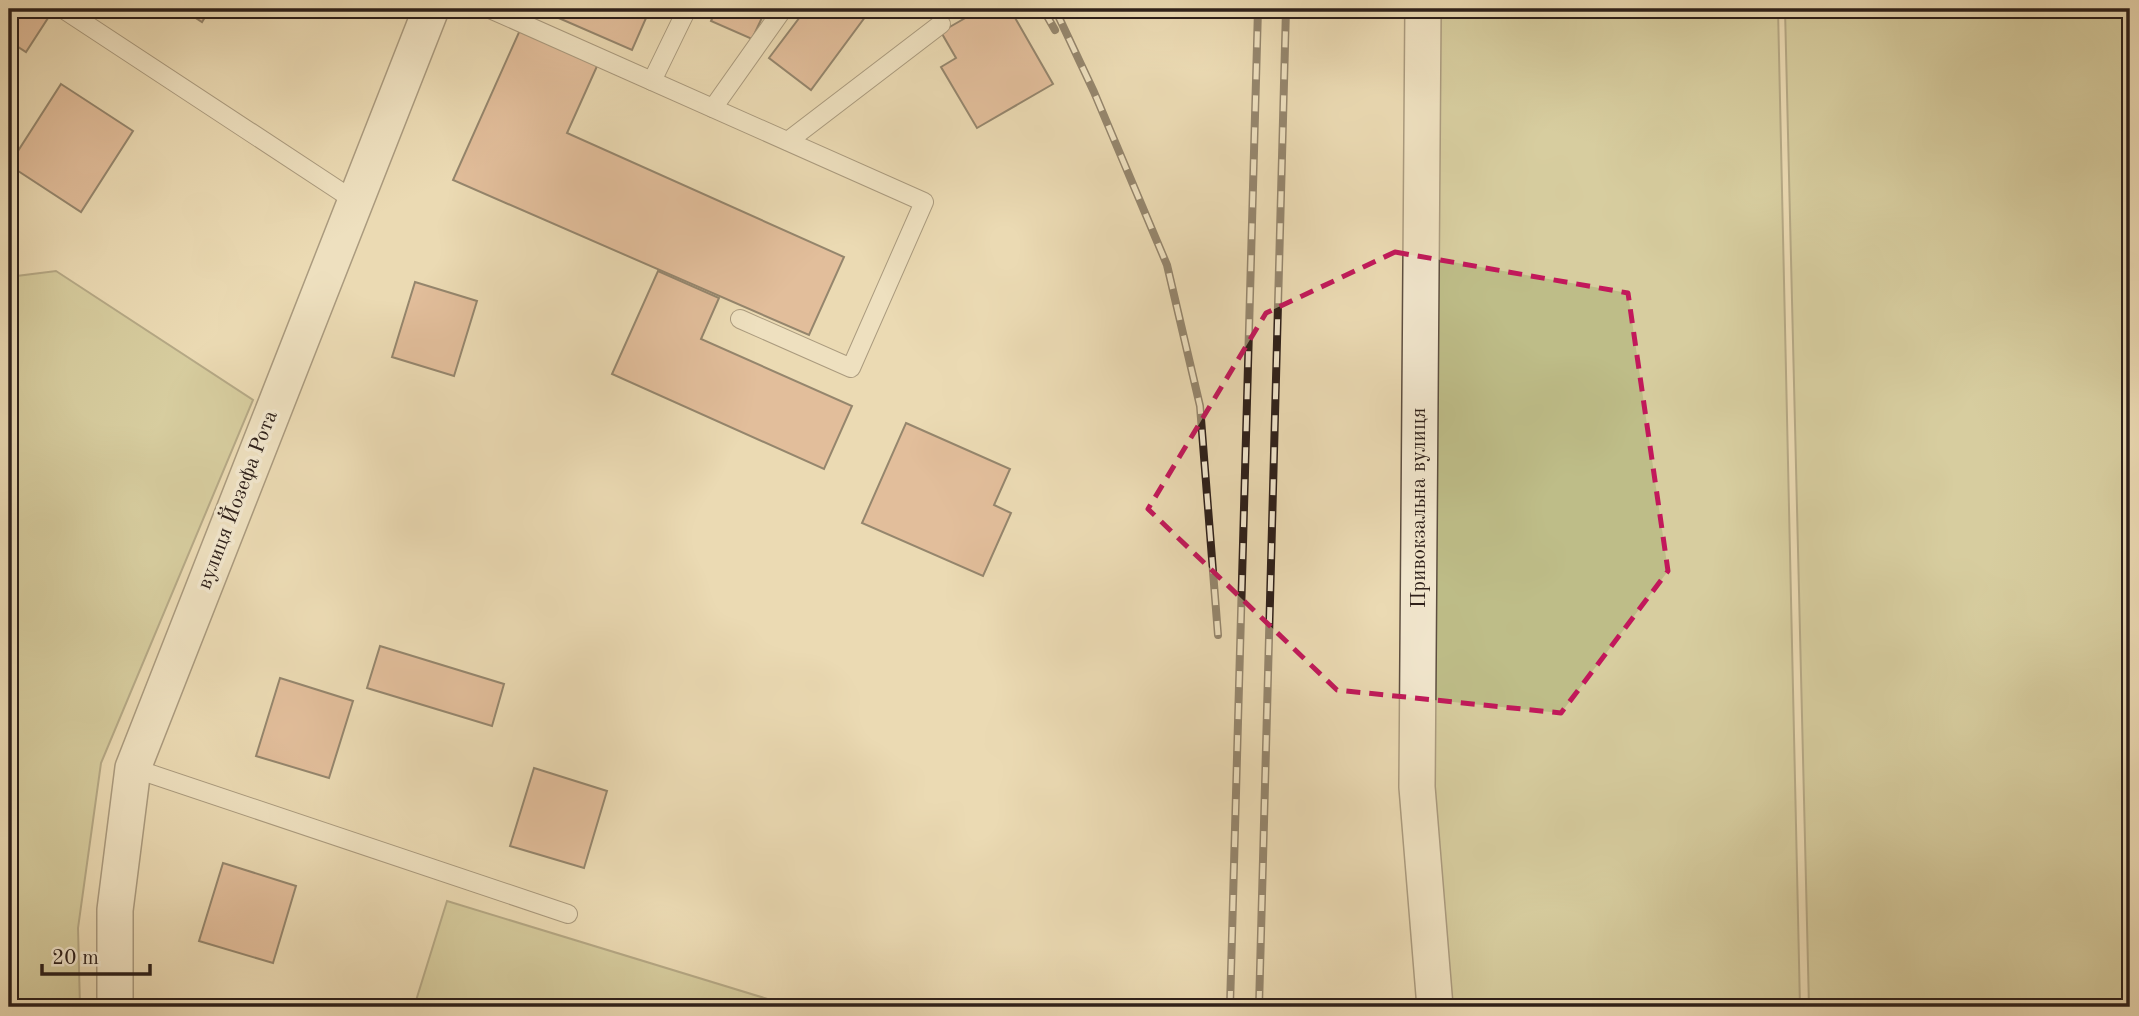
<svg xmlns="http://www.w3.org/2000/svg" width="2139" height="1016" viewBox="0 0 2139 1016" font-family="'Old Standard TT',serif">
  <rect width="100%" height="100%" fill="#ebdab3"/>
  <filter id="stains"><feTurbulence type="fractalNoise" baseFrequency=".00286" numOctaves="4"/><feColorMatrix values="0 0 0 0 .2 0 0 0 0 .09 0 0 0 0 .02 0 0 0 .5 -.17"/></filter>
  <radialGradient id="worn" r=".72"><stop offset=".6" stop-color="#630" stop-opacity="0"/><stop offset="1" stop-color="#630" stop-opacity=".3"/></radialGradient>
  <g fill="#bebd88" stroke="#766e51" stroke-width="2">
    <path d="M1435 9H1778L1800 1007H1448L1430 786Z"/>
    <path d="M1785 9H2130V1007H1809Z"/>
    <path d="M56 271 253 400 101 763 78 928 80 1007H9V277Z"/>
    <path d="M447 901 794 1007H414Z"/>
  </g>
  <g fill="#d79c7e" stroke="#2e201a" stroke-width="2">
    <path d="M9 9H34L48 18 26 52 9 41Z"/>
    <path d="M182 9H210L202 22Z"/>
    <path d="M538 9H650L632 50Z"/>
    <path d="M716 9H766L752 39 711 21Z"/>
    <path d="M806 9H871L811 90 769 58Z"/>
    <path d="M981 9H1010L1053 84 977 128 941 67 956 58 941 32Z"/>
    <path d="M520 30 598 64 567 133 844 257 809 335 453 180Z"/>
    <path d="M61 84 133 131 81 212 9 165Z"/>
    <path d="M658 271 719 298 701 339 852 406 824 469 612 374Z"/>
    <path d="M415 282 477 301 454 376 392 357Z"/>
    <path d="M906 423 1010 469 994 505 1011 513 983 576 862 523Z"/>
    <path d="M380 646 504 684 492 726 367 688Z"/>
    <path d="M280 678 353 701 329 778 256 756Z"/>
    <path d="M534 768 607 791 584 868 510 846Z"/>
    <path d="M223 863 296 886 273 963 199 941Z"/>
  </g>
  <g fill="none" stroke-linecap="round" stroke-linejoin="round">
    <defs>
      <g id="service">
        <path d="M63 9 355 201"/>
        <path d="M490 9 924 202 851 368 740 319"/>
        <path d="M652 81 687 9"/>
        <path d="M713 108 783 9"/>
        <path d="M788 141 941 24"/>
        <path d="M133 768 568 914"/>
      </g>
      <g id="minor">
        <path d="M1423 9 1417 787 1435 1007"/>
        <path d="M115 1007V910L133 768 431 9"/>
      </g>
    </defs>
    <use href="#service" stroke="#5d4e40" stroke-width="20"/>
    <use href="#minor" stroke="#5d4e40" stroke-width="38"/>
    <use href="#service" stroke="#f2e7ce" stroke-width="18"/>
    <use href="#minor" stroke="#f2e7ce" stroke-width="35"/>
    <defs>
      <g id="rail">
        <path d="M1043 9 1055 30"/>
        <path d="M1055 9 1094 92 1167 265 1200 406 1218 635"/>
        <path d="M1230 1007 1258 9"/>
        <path d="M1259 1007 1286 9"/>
      </g>
    </defs>
    <use href="#rail" stroke="#2e201a" stroke-width="8"/>
    <use href="#rail" stroke="#f2e7ce" stroke-width="5" stroke-dasharray="16" stroke-linecap="butt"/>
  </g>
  <path d="M0 0H2139V1016H0ZM1395 252 1628 293 1668 571 1561 713 1337 690 1148 509 1266 313Z" fill="#ebdab3" fill-opacity=".55" fill-rule="evenodd"/>
  <path fill="none" stroke="#c2185b" stroke-width="5" stroke-dasharray="14 9" stroke-linejoin="round" d="M1395 252 1628 293 1668 571 1561 713 1337 690 1148 509 1266 313Z"/>
  <g text-anchor="middle" dominant-baseline="central" stroke-width="7" stroke-linejoin="round" paint-order="stroke">
    <g font-size="21" fill="#2e201a" stroke="#f2e7ce">
      <text transform="translate(238 500) rotate(-69)">вулиця Йозефа Рота</text>
      <text transform="translate(1419 508) rotate(-90)">Привокзальна вулиця</text>
    </g>
  </g>
  <rect width="2139" height="1016" fill="none" stroke="#ebdab3" stroke-width="35"/>
  <rect x="10" y="10" width="2118" height="995" fill="none" stroke="#2e201a" stroke-width="3.5"/>
  <rect x="18" y="18" width="2104" height="981" fill="none" stroke="#2e201a" stroke-width="2"/>
  <path d="M42 964v10h108v-10" fill="none" stroke="#2e201a" stroke-width="3.5"/>
  <text x="52" y="964" font-size="21" fill="#2e201a" stroke="#f2e7ce" stroke-width="5" paint-order="stroke">20 m</text>
  <rect width="100%" height="100%" filter="url(#stains)"/>
  <rect width="100%" height="100%" fill="url(#worn)"/>
</svg>
